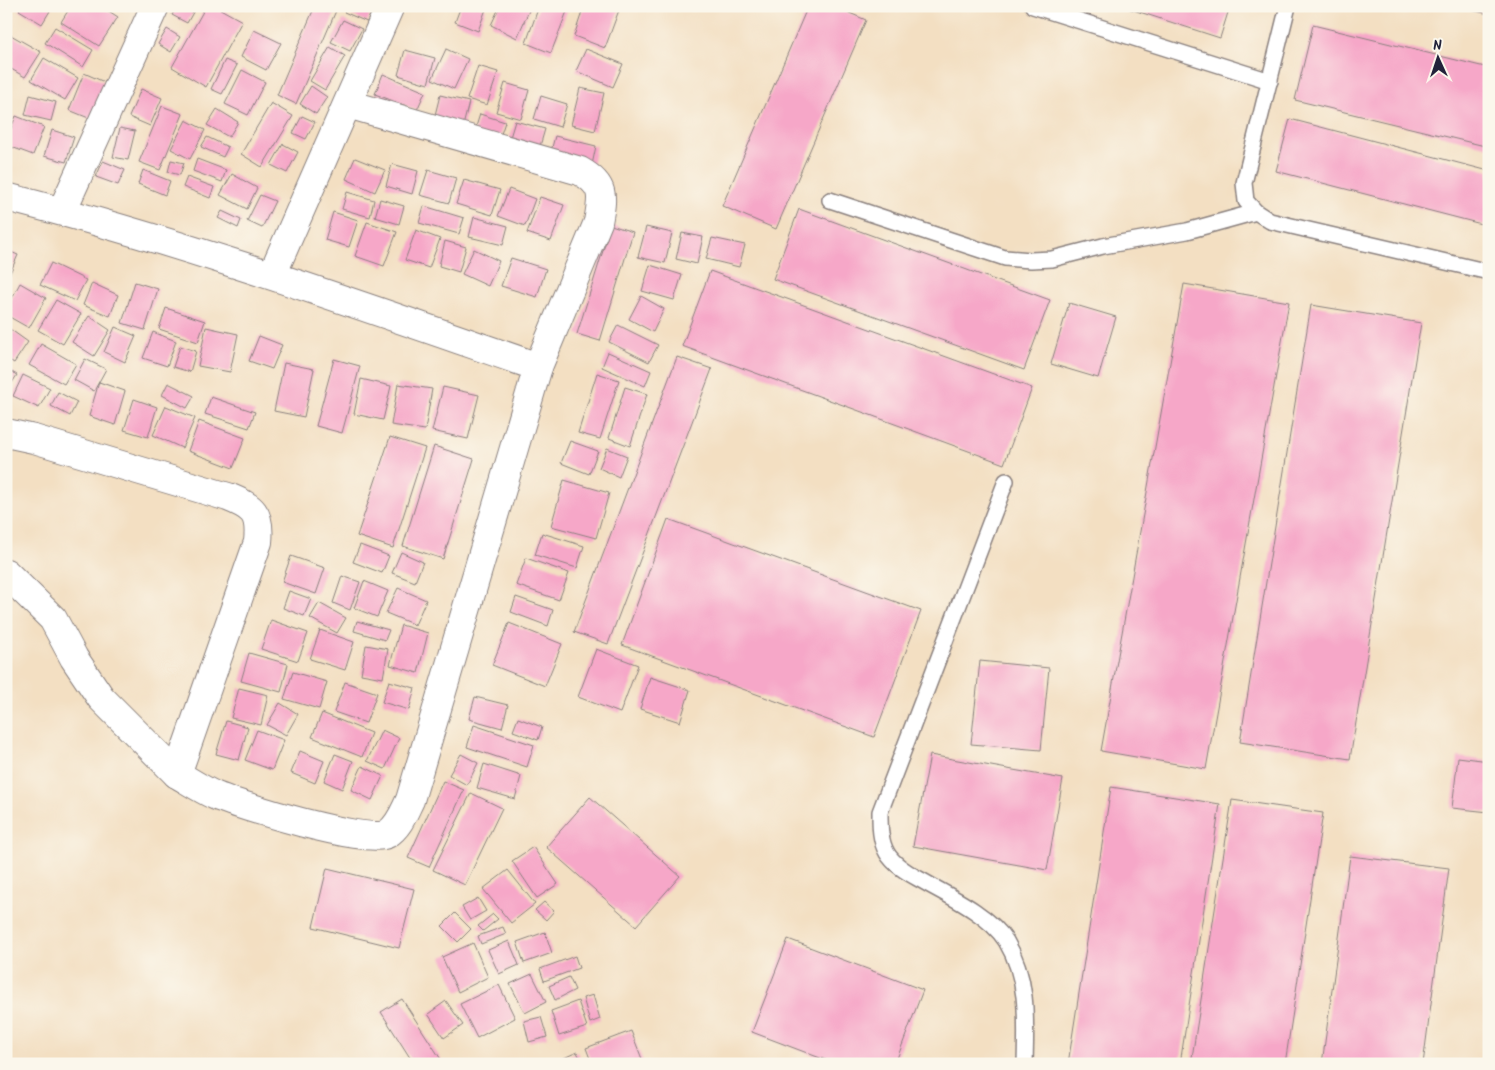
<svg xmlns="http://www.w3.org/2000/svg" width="1495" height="1070" viewBox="0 0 1495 1070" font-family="Kalam,sans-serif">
  <rect width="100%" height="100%" fill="#fbf7ec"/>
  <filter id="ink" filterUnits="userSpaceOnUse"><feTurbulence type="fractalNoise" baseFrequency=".02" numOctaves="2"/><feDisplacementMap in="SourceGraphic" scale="10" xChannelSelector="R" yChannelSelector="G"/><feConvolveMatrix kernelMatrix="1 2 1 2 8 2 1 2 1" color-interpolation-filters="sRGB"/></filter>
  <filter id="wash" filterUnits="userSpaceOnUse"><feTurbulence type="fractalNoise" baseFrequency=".0096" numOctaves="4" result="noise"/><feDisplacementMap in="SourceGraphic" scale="20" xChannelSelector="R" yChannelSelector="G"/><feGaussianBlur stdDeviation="1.12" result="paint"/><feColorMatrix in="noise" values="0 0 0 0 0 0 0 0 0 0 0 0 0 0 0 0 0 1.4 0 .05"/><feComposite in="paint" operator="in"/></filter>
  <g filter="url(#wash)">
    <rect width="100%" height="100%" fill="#f3dfc2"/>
    <g id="blocks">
      <g fill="#f6a7c8">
        <path d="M22 6H53L42 24 19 10Z"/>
        <path d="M71 6H101L118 17 99 46 61 22Z"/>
        <path d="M177 6 196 7 187 23 172 15Z"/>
        <path d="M206 6H215L242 21 206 87 172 67Z"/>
        <path d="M315 6H338L296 104 277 95Z"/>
        <path d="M347 6H374L367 22 344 12Z"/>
        <path d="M461 6H479L486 9 478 31 455 22Z"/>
        <path d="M500 6H531L517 38 491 25Z"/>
        <path d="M539 6H569L551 53 526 43Z"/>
        <path d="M584 6H608L619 10 605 48 574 36Z"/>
        <path d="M808 6H833L866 20 776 229 722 206Z"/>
        <path d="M1121 6H1230L1220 38Z"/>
        <path d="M1458 6H1489V14L1458 7Z"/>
        <path d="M343 20 362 29 350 51 331 42Z"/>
        <path d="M1313 25 1489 68V147L1295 100Z"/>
        <path d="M55 27 93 50 83 67 45 43Z"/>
        <path d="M167 29 180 37 171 52 158 44Z"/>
        <path d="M254 30 281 43 266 70 241 57Z"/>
        <path d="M9 34 41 52 25 77 6 66V38Z"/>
        <path d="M330 47 345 56 325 90 310 81Z"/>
        <path d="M446 49 468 59 454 89 432 79Z"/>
        <path d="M586 49 623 64 613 87 576 71Z"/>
        <path d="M405 50 435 58 428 84 398 75Z"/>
        <path d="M44 58 78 78 65 100 31 80Z"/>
        <path d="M225 60 237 65 222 94 211 89Z"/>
        <path d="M478 66 498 72 487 105 467 99Z"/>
        <path d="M242 70 265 82 248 115 225 104Z"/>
        <path d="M84 73 111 85 96 121 69 110Z"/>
        <path d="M383 74 425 92 417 110 375 94Z"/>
        <path d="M505 83 529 90 521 119 496 112Z"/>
        <path d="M311 86 327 97 316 114 300 104Z"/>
        <path d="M580 88 604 93 595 131 571 125Z"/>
        <path d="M141 89 162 98 150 126 129 117Z"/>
        <path d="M30 95 56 102 51 121 25 115Z"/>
        <path d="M440 95 469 102 462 130 433 123Z"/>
        <path d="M541 96 567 104 560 127 534 119Z"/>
        <path d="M271 103 293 116 262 167 241 154Z"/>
        <path d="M162 106 183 114 160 170 139 162Z"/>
        <path d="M217 109 238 122 229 137 207 125Z"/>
        <path d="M480 114 505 122 499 140 474 133Z"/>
        <path d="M16 116 44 127 33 155 6 145V140Z"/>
        <path d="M302 116 315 122 306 139 293 133Z"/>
        <path d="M1290 119 1489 171V226L1276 171Z"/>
        <path d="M186 120 205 130 190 159 171 149Z"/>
        <path d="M515 121 545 129 538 153 508 144Z"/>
        <path d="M120 128 135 131 128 160 113 157Z"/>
        <path d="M52 130 74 137 66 162 44 156Z"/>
        <path d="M555 136 596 146 592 165 550 155Z"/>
        <path d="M207 137 228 147 223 157 201 147Z"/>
        <path d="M283 144 298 152 287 173 271 165Z"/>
        <path d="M355 158 385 170 375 192 346 179Z"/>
        <path d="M197 159 226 170 222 182 193 171Z"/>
        <path d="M171 160 184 163 180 175 168 172Z"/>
        <path d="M103 161 125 170 118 185 96 177Z"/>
        <path d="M392 164 418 171 412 194 386 186Z"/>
        <path d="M143 170 170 181 165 195 138 184Z"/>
        <path d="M428 170 456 178 449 203 420 195Z"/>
        <path d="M232 174 257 188 247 209 220 195Z"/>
        <path d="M187 177 214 187 210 198 183 187Z"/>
        <path d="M464 180 500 190 492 215 456 204Z"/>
        <path d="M509 189 535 199 525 226 498 216Z"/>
        <path d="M347 192 374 200 370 217 342 209Z"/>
        <path d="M260 195 275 201 262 228 247 221Z"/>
        <path d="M540 197 564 205 551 241 527 233Z"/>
        <path d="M380 199 404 206 399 224 375 217Z"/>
        <path d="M424 206 464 218 459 234 419 223Z"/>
        <path d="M799 209 1050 300 1024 370 773 279Z"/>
        <path d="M222 211 241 220 238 228 218 218Z"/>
        <path d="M333 212 358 220 349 247 325 240Z"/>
        <path d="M474 217 508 226 503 245 469 237Z"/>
        <path d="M367 222 397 232 384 266 355 256Z"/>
        <path d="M611 225 633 232 600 341 577 334Z"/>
        <path d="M646 227 672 233 665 263 638 257Z"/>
        <path d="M416 230 440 239 429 268 405 260Z"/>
        <path d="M682 233 703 237 697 264 676 259Z"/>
        <path d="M712 238 745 245 739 267 706 259Z"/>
        <path d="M445 241 466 247 459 272 439 266Z"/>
        <path d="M474 249 499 261 488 286 462 274Z"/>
        <path d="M6 250 18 255 6 282Z"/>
        <path d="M511 258 546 269 537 297 501 286Z"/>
        <path d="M51 263 86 280 75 301 40 285Z"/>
        <path d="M650 265 682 275 674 300 642 291Z"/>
        <path d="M710 271 1032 388 1004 464 682 346Z"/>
        <path d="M135 282 158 289 145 330 122 323Z"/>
        <path d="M20 283 46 298 29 328 6 315V309Z"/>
        <path d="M92 283 118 295 110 316 83 305Z"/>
        <path d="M1184 284 1289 302 1206 769 1101 751Z"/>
        <path d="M641 296 664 309 653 332 629 319Z"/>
        <path d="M56 300 81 314 63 344 38 330Z"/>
        <path d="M1069 303 1116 317 1098 378 1051 364Z"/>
        <path d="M1311 305 1421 323 1350 759 1240 742Z"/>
        <path d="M166 308 205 321 198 342 159 329Z"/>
        <path d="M89 316 110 330 94 356 72 342Z"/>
        <path d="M618 325 658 345 649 362 609 342Z"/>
        <path d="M7 327 28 342 14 363 6 358Z"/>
        <path d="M115 327 136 336 125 362 104 352Z"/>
        <path d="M206 327 238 334 230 372 198 366Z"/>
        <path d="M153 332 176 341 167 366 143 358Z"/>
        <path d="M259 336 282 345 272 369 249 361Z"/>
        <path d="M41 344 76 364 64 384 29 365Z"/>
        <path d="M180 346 196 351 190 372 173 367Z"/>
        <path d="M608 352 651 371 645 386 602 367Z"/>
        <path d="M677 357 712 369 608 644 574 632Z"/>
        <path d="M85 359 106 369 94 391 74 380Z"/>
        <path d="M334 359 360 366 342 433 316 426Z"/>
        <path d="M284 363 314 369 304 417 274 411Z"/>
        <path d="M6 369 17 375 6 392Z"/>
        <path d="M597 373 619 380 600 439 578 433Z"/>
        <path d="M23 375 50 388 39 408 13 396Z"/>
        <path d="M361 379 391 386 383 420 354 414Z"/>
        <path d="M99 382 125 391 115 425 89 416Z"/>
        <path d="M168 383 194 396 187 408 162 395Z"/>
        <path d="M398 384 432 389 425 430 391 425Z"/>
        <path d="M443 387 479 395 468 439 432 431Z"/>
        <path d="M625 387 647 394 630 446 609 438Z"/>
        <path d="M58 392 77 402 70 416 51 406Z"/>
        <path d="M211 397 255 412 249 428 205 414Z"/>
        <path d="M134 399 157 407 148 437 124 430Z"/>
        <path d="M166 406 195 418 182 448 153 435Z"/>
        <path d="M199 421 245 438 233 468 188 451Z"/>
        <path d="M390 437 425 448 393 548 357 536Z"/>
        <path d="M570 441 598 451 589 474 561 463Z"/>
        <path d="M434 446 474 459 443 559 403 546Z"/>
        <path d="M607 448 627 456 619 477 599 468Z"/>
        <path d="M564 480 609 493 596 538 551 526Z"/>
        <path d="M668 519 921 611 874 737 622 645Z"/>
        <path d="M542 533 584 546 577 568 535 555Z"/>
        <path d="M360 545 389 556 382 573 353 562Z"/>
        <path d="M401 552 423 562 415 582 392 573Z"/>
        <path d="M291 556 325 568 316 594 282 582Z"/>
        <path d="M526 558 569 573 559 600 516 585Z"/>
        <path d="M342 576 360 582 350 610 333 603Z"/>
        <path d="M364 581 388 591 377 617 354 608Z"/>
        <path d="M398 588 426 600 415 625 386 613Z"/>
        <path d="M289 591 311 599 304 616 283 608Z"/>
        <path d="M516 597 553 610 548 626 511 612Z"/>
        <path d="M319 603 346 618 337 633 310 618Z"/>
        <path d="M271 620 308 633 298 661 261 649Z"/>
        <path d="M357 621 389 630 385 640 354 631Z"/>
        <path d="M509 623 562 644 545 686 492 665Z"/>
        <path d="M401 625 428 633 418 673 390 665Z"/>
        <path d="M320 630 354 642 345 670 310 659Z"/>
        <path d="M366 645 388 649 383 678 361 674Z"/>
        <path d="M596 649 638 665 620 713 578 697Z"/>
        <path d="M249 653 288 664 281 692 241 681Z"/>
        <path d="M980 661 1049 668 1041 750 971 744Z"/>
        <path d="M293 672 327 682 319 709 284 699Z"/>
        <path d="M650 677 690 690 680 722 640 709Z"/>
        <path d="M389 681 415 688 409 710 382 702Z"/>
        <path d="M345 682 377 693 366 723 334 712Z"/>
        <path d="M239 688 268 695 261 725 231 718Z"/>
        <path d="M475 697 508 705 502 728 469 719Z"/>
        <path d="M280 703 298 714 286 735 267 725Z"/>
        <path d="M322 713 371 733 362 757 312 737Z"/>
        <path d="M518 718 542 727 538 740 513 731Z"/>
        <path d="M226 721 248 727 239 760 216 754Z"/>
        <path d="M474 725 534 745 527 767 467 747Z"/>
        <path d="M257 730 284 740 272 770 245 760Z"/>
        <path d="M382 730 399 738 385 769 367 761Z"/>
        <path d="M300 751 324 761 315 783 291 773Z"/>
        <path d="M335 754 353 761 342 789 324 781Z"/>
        <path d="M461 754 478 763 467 785 449 775Z"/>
        <path d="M930 755 1063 779 1047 870 913 846Z"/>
        <path d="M1458 757 1489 761V812L1452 808Z"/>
        <path d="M484 764 521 776 515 799 477 788Z"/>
        <path d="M362 766 383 776 372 800 351 790Z"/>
        <path d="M443 781 464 790 429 867 408 858Z"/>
        <path d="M1111 787 1220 804 1180 1064H1068Z"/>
        <path d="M471 793 502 808 465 885 433 870Z"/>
        <path d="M590 797 680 876 636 926 546 847Z"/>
        <path d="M1232 800 1323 813 1285 1064H1191Z"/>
        <path d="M533 847 558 884 537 898 512 861Z"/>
        <path d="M1350 856 1449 868 1423 1064H1322Z"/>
        <path d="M327 868 414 889 399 948 313 927Z"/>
        <path d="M508 870 535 904 511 923 483 889Z"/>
        <path d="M478 898 486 911 470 920 462 907Z"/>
        <path d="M544 902 554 911 546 920 535 910Z"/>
        <path d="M455 913 471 929 458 942 442 926Z"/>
        <path d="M493 914 498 919 483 931 478 926Z"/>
        <path d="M503 927 506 934 481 944 478 936Z"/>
        <path d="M545 932 552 953 524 963 517 942Z"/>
        <path d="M788 939 923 990 895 1064H836L752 1032Z"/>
        <path d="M509 941 519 965 499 974 488 950Z"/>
        <path d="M473 943 488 977 458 992 442 957Z"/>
        <path d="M575 956 579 968 544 981 540 969Z"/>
        <path d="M532 974 546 1002 525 1013 510 984Z"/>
        <path d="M569 977 575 990 555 1000 549 986Z"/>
        <path d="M499 985 515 1018 477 1038 460 1004Z"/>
        <path d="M593 995 600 1019 590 1023 583 998Z"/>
        <path d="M402 999 444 1064H414L381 1012Z"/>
        <path d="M446 1001 463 1025 444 1038 428 1014Z"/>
        <path d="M578 1001 587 1027 559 1036 551 1011Z"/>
        <path d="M541 1017 547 1037 529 1042 524 1021Z"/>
        <path d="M631 1031 644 1064H592L586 1048Z"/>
        <path d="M577 1052 583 1064H551Z"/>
      </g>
    </g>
  </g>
  <g filter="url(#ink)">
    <use href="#blocks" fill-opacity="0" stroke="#8a807e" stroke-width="1"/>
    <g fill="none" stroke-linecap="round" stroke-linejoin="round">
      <defs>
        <g id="service">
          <path d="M1033 6 1270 81"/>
          <path d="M1288 6 1244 183 1246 201 1256 212 1270 221 1489 272"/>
          <path d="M830 200 1005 258 1031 260 1052 259 1103 246 1187 231 1256 212"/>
          <path d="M1006 481 880 812C880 826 880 841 887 853 894 865 908 873 919 879 947 895 989 914 1006 941 1029 979 1026 1022 1025 1064"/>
        </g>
        <g id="minor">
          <path d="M348 104 580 171C605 185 603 196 598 222L538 367"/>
          <path d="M6 197C187 243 362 306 538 367L410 800C404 812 399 827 387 834 368 845 237 805 214 795 201 789 189 781 177 774L258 542C261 513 253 507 228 497L34 439 6 433"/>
          <path d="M62 211 155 6"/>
          <path d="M272 275 390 6"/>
          <path d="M6 573 53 619 74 658 101 698 177 774"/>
        </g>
      </defs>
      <use href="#service" stroke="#8a807e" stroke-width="18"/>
      <use href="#minor" stroke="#8a807e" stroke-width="30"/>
      <use href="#service" stroke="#fff" stroke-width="15"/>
      <use href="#minor" stroke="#fff" stroke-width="28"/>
    </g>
  </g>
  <rect width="1495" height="1070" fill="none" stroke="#fbf7ec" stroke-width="25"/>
  <g transform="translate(1438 58) rotate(357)" stroke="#fbf7ec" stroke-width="4" paint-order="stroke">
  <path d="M0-4L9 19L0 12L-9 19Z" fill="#22223b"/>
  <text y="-8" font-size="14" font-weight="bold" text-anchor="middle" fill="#22223b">N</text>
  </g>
</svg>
